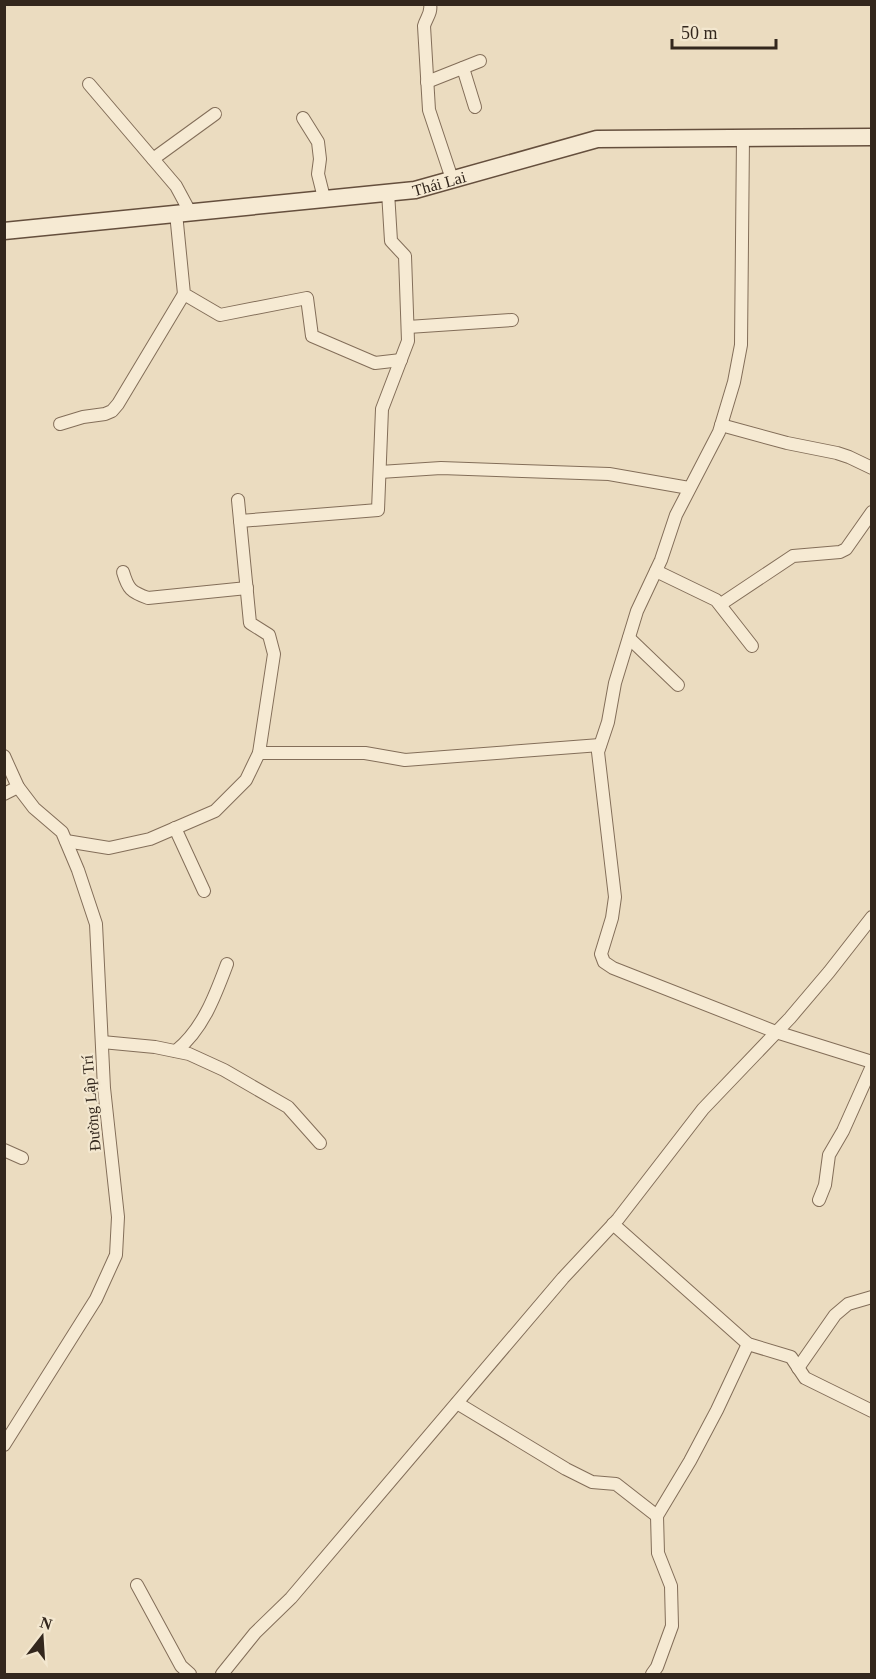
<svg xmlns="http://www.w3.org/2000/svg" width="876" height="1679" viewBox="0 0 876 1679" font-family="'Times New Roman',serif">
  <rect width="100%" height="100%" fill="#ebdcc0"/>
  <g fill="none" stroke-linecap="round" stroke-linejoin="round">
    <defs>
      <g id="street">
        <path d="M430 4C432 13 426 18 424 26L429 110 452 179"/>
        <path d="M463 68 475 107"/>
        <path d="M427 82 480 61"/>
        <path d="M89 84 176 186 190 212"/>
        <path d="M303 118 318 142 320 159 318 174 324 198"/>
        <path d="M743 137 741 345 734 382 719 432 676 515 661 560 637 611 615 683 608 722 598 752 615 897 612 918 601 954 604 962 613 968 776 1032 872 1062"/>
        <path d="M153 159 215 114"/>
        <path d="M176 213 184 294 220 315 307 298 312 336 375 363 401 360"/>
        <path d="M408 327 512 320"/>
        <path d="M60 424 83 417 105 414 112 411 118 404 184 294"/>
        <path d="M721 425 787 443 837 453 849 457 872 468"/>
        <path d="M380 472 441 468 609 474 689 488"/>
        <path d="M240 521 378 510 382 409 408 341 405 256 391 241 388 192"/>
        <path d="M656 571 716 600 752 646"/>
        <path d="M123 572C128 589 131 592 148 598L247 588"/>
        <path d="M721 604 793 556 840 552 846 549 872 512"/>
        <path d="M629 638 678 685"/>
        <path d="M259 753H365L405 760 600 745"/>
        <path d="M4 756 18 787 34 808 62 832 78 870 96 924 104 1088 118 1217 116 1255 96 1299 4 1445"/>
        <path d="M4 794 18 787"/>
        <path d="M175 828 204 891"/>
        <path d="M66 841 109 848 150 839 215 811 246 780 259 753 274 654 269 635 250 623 238 500"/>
        <path d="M102 1042 155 1047 189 1054 224 1070 288 1107 320 1143"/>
        <path d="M176 1051C203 1029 215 996 227 964"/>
        <path d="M4 1150 22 1158"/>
        <path d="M819 1200 825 1185 829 1155 843 1131 872 1066"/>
        <path d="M613 1224 748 1344 791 1357 805 1378 872 1411"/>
        <path d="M798 1368 835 1315 848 1304 872 1297"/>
        <path d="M457 1403 566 1469 592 1482 616 1484 657 1516"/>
        <path d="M137 1585 181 1666 190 1674"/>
        <path d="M222 1674 255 1633 291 1598 563 1278 618 1219 703 1109 790 1018 829 972 872 917"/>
        <path d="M652 1674 657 1667 672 1626 671 1586 658 1553 657 1516 690 1461 717 1410 748 1344"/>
      </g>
      <g id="secondary">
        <path id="s1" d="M4 231 415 190 597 139 872 137"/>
      </g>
    </defs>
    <use href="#street" stroke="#836e59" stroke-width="14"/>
    <use href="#secondary" stroke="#654f3d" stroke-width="19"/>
    <use href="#street" stroke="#f6ead3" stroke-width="12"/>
    <use href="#secondary" stroke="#f6ead3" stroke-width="16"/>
  </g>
  <g text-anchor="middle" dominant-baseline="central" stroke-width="4.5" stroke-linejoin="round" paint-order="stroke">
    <g font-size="16" fill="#33271d" stroke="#f3e7cf">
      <text stroke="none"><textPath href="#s1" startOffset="438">Thái Lai</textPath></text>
      <text transform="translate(91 1103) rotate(-95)">Đường Lập Trí</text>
    </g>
  </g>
  <rect width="876" height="1679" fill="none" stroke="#33271d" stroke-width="12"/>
  <g transform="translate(42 1637) rotate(17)" stroke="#f3e7cf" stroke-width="4.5" paint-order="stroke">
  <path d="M0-4.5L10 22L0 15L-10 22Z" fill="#33271d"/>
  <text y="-9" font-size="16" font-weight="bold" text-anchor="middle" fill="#33271d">N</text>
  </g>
  <path d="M672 39v9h104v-9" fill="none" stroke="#33271d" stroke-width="3"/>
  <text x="681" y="39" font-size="18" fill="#33271d" stroke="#f3e7cf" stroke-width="4.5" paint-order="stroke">50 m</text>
</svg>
